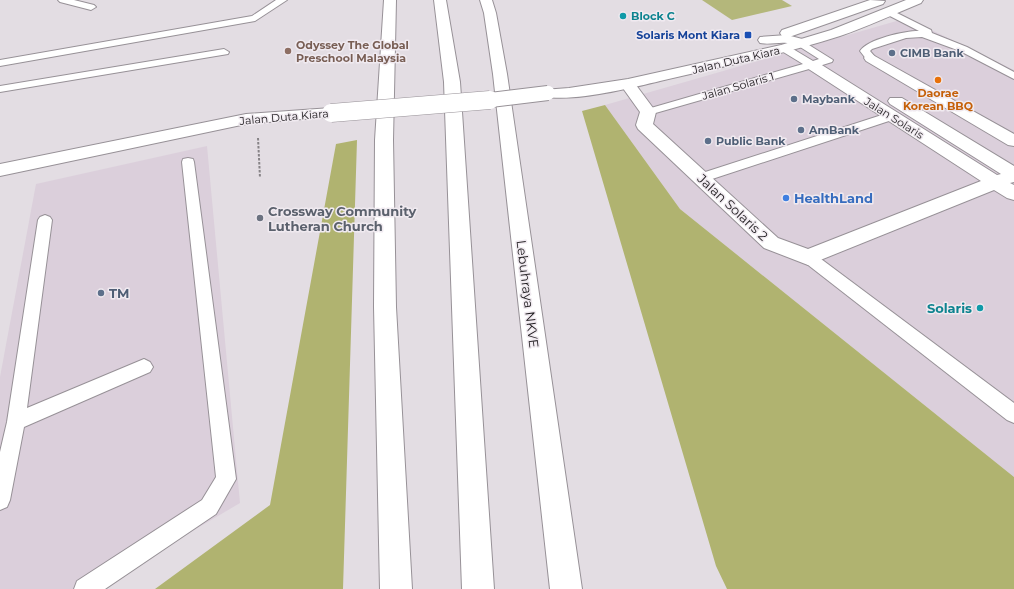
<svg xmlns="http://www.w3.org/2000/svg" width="1014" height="589" viewBox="0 0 1014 589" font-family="Montserrat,sans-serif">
  <rect width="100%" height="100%" fill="#e3dde3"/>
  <g fill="#dbcfdb">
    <path d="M907 18 1014 70V477L680 209 605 105Z"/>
    <path d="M207 146 240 503 94 589H0V377L36 184Z"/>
  </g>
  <path fill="#b4b77b" d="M702 0H782L792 6 732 20Z"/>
  <g fill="#b0b370">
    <path d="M605 105 680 209 1014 477V589H727L716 566 582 111Z"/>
    <path d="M357 140 343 589H155L270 505 336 144Z"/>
  </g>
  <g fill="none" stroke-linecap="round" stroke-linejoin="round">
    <defs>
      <g id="service">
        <path d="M58 0H74L94 5 96 7 91 10 60 2Z"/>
        <path d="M276 0H287L255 21 0 66V60L252 16Z"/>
        <path d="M889 9 931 30 932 33 967 47 1014 72V79L960 51 922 37 906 38 872 49 870 51 876 58 871 61 867 60 860 51C868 39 904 31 919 31L886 14V10Z"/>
        <path d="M801 40 833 60 832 62 816 67 652 114 648 116 642 112 644 110 803 64 780 50 779 48 780 46H788L813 61 819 59 797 45 796 43 797 41Z"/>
        <path d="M224 49 229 52 228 54 0 92V86Z"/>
        <path d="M891 112 895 113 897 116 895 119 706 181H696L694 178 696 175Z"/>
        <path d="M188 158 193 159 194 162 236 479 216 514 105 589H74L77 581 202 500 216 477 182 162 183 159Z"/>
        <path d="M45 215 50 217 52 220 27 408 144 359 150 362 153 367 150 372 24 427 10 500 7 507 0 510V452L7 422 38 220 40 217Z"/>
        <path d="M808 251 813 253 1014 403V423L1007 420 803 261 800 257 803 253Z"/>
      </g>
      <g id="minor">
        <path d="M787 35 806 40 808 43 806 46C799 48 794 44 787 43 778 42 769 45 760 43L758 40 760 37Z"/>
        <path d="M871 54 1014 134V146L1008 145 866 61 864 58 866 55Z"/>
        <path d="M812 61 817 62 997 175 1001 174 890 104 888 101 890 98H902L1014 166V182L1010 183 1014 185V200L1007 198 994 190 808 265 764 248 638 129 636 125 640 112 620 84 623 81H633L656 112 653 124 778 238 808 249 981 181 807 68 805 65 807 62Z"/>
      </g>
      <g id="secondary">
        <path d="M870 0 885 1 883 4 792 36H782L780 33 782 30Z"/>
        <path d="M906 0H923L921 3C894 14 867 27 840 36 781 55 720 67 660 81 631 88 570 103 543 96L540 93 543 90 569 88 628 79 781 45 831 30Z"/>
        <path d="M331 108 337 110 339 113 337 116 246 124 0 176V164L246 114Z"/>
      </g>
      <g id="motorway">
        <path d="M384 0H396L393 140 396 307 412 589H380L374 307 375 140Z"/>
        <path d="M434 0H446L460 82 494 589H462L444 82Z"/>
        <path d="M480 0H492L496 13 507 74 582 589H550L493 74 484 13Z"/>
      </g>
    </defs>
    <use href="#service" stroke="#979197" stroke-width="2"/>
    <use href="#minor" stroke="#979197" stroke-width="2"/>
    <use href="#secondary" stroke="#979197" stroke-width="2"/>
    <use href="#motorway" stroke="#979197" stroke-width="2"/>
    <path stroke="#878387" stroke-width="2" stroke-dasharray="2.5 1.5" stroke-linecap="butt" d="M258 138 260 178"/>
    <use href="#service" fill="#fff" fill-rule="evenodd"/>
    <use href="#minor" fill="#fff" fill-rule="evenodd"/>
    <use href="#secondary" fill="#fff" fill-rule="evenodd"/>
    <use href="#motorway" fill="#fff" fill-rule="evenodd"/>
    <defs>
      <path id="secondary-bridge-far1" d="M482 101 548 93"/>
      <path id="secondary-bridge" d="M331 113 490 100"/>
    </defs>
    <use href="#secondary-bridge-far1" stroke="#979197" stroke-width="16" stroke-linecap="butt"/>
    <use href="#secondary-bridge" stroke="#979197" stroke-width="19" stroke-linecap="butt"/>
    <use href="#secondary-bridge-far1" stroke="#fff" stroke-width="14"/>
    <use href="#secondary-bridge" stroke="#fff" stroke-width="18"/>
  </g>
  <g fill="#0f9aa8" stroke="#f0eaf0" stroke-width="1.5">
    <circle cx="623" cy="16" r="4"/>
    <circle cx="980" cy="308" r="4"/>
  </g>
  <rect fill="#1a4fb4" stroke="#f0eaf0" stroke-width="1.5" x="744" y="31" width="8" height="8" rx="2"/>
  <circle fill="#8d6e63" stroke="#f0eaf0" stroke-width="1.5" cx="288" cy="51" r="4"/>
  <g fill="#5c6f8a" stroke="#f0eaf0" stroke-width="1.5">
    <circle cx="892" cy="53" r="4"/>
    <circle cx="794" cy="99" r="4"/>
    <circle cx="801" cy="130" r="4"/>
    <circle cx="708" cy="141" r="4"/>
    <circle cx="101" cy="293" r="4"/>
  </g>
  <circle fill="#e8710a" stroke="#f0eaf0" stroke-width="1.5" cx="938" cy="80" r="4"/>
  <circle fill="#3f7fe0" stroke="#f0eaf0" stroke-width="1.5" cx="786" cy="198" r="4"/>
  <circle fill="#6b7280" stroke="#f0eaf0" stroke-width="1.5" cx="260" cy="218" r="4"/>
  <g text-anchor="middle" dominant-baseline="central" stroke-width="3" stroke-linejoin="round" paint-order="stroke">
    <g font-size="11" font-weight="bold" fill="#0d838f" stroke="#f0eaf0" text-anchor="start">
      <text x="631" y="16">Block C</text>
    </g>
    <g font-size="11" font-weight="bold" fill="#164399" stroke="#f0eaf0" text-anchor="end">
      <text x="740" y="35">Solaris Mont Kiara</text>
    </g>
    <g font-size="11" font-weight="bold" fill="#785e54" stroke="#f0eaf0" text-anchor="start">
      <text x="296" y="45">Odyssey The Global<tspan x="296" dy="13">Preschool Malaysia</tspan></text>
    </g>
    <g font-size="11" font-weight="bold" fill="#4e5e75" stroke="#f0eaf0" text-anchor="start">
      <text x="900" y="53">CIMB Bank</text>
      <text x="802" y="99">Maybank</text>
      <text x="809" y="130">AmBank</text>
      <text x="716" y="141">Public Bank</text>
    </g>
    <g font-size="11" fill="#1d1a1d" stroke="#f0eaf0">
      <text transform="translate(736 60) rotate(-13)">Jalan Duta Kiara</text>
      <text transform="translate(738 86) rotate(-16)">Jalan Solaris 1</text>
      <text transform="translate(284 117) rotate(-5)">Jalan Duta Kiara</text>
      <text transform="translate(894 118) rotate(32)">Jalan Solaris</text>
    </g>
    <g font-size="11" font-weight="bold" fill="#c56008" stroke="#f0eaf0">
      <text x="938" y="93">Daorae<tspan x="938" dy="13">Korean BBQ</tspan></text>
    </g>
    <g font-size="13" font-weight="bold" fill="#366cbe" stroke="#f0eaf0" text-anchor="start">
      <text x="794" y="198">HealthLand</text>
    </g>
    <g font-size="13" fill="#1d1a1d" stroke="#f0eaf0">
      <text transform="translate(733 207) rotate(43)">Jalan Solaris 2</text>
      <text transform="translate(528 294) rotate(83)">Lebuhraya NKVE</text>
    </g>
    <g font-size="13" font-weight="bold" fill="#5b616d" stroke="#f0eaf0" text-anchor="start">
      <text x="268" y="211">Crossway Community<tspan x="268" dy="15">Lutheran Church</tspan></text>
    </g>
    <g font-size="13" font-weight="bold" fill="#4e5e75" stroke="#f0eaf0" text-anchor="start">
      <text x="109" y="293">TM</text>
    </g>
    <g font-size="13" font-weight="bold" fill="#0d838f" stroke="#f0eaf0" text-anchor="end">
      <text x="972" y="308">Solaris</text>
    </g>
  </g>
</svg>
